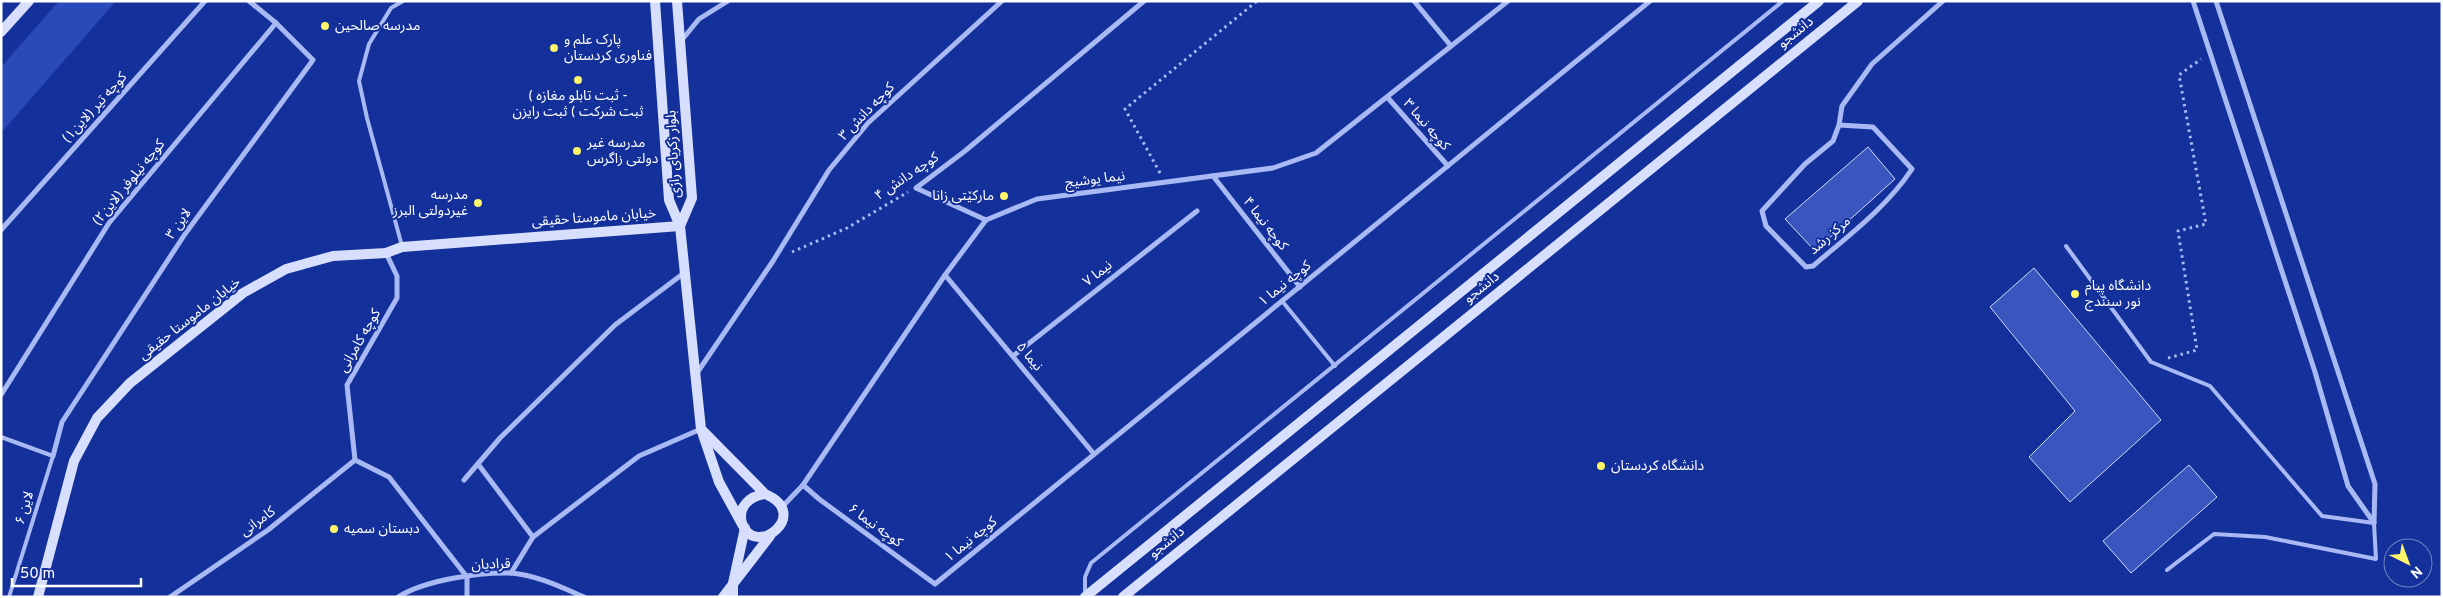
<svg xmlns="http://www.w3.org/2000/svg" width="2443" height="598" viewBox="0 0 2443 598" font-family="Overpass,'Noto Sans Arabic',sans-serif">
  <rect width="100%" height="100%" fill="#14309a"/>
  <path fill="#2a4aba" d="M59 1H116L1 133V67Z"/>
  <g fill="#3956bf" stroke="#d0dafd">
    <path d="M1868 147 1895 179 1815 251 1785 219Z"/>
    <path d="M2034 268 2161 420 2070 502 2029 457 2075 411 1990 307Z"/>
    <path d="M2189 465 2217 497 2131 573 2103 541Z"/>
  </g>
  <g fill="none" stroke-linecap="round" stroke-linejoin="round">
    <g stroke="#a8b9f3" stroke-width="3" stroke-dasharray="2.5 4" stroke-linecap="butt">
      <path d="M1160 173 1125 109 1257 1"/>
      <path d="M792 252 847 228 908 192"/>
      <path d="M2168 358 2197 350 2178 231 2206 224 2179 75 2201 59"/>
    </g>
    <g stroke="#a8b9f3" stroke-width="4">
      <path d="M402 246 367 118 359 81 369 44 391 8 403 1"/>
      <path d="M2066 246 2151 362 2210 386 2322 516 2374 523 2376 559 2265 537 2214 534 2167 570"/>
      <path d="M1282 301 1335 366"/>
      <path d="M1 437 53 456 9 597"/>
      <path d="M1085 595V577L1091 563 1783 1"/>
    </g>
    <g stroke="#a8b9f3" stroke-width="5">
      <path d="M1414 1 1451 46"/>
      <path d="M2193 1 2315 372 2348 486 2374 523"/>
      <path d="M2216 1 2375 484 2374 523"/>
      <path d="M681 41 699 19 728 1"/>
      <path d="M1388 98 1448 166"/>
      <path d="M1839 125 1873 127 1912 169C1887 207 1848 236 1813 266L1806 267 1766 226 1762 211 1805 164 1833 141 1839 125 1842 106 1872 64 1943 1"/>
      <path d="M1213 176 1300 287"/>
      <path d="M986 220 916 188 965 151 1144 1"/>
      <path d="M1 230 205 1"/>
      <path d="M386 253 397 276V298L347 385 355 460 389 477 467 577V597"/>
      <path d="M945 275 1094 454"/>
      <path d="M1013 356 1197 211"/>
      <path d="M697 373 773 261 829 170 868 123 1002 1"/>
      <path d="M1 395 109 223 276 23"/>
      <path d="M53 456 62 422 185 234 313 60 276 23 249 1"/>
      <path d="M478 464 533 537"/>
      <path d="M464 480 500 438 615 325 684 273"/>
      <path d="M803 485 819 499 935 584 1650 1"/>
      <path d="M782 507 803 485 945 275 986 220 1037 199 1273 168 1316 153 1508 1"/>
      <path d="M511 573 533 537 639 456 701 429"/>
      <path d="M170 597 268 530 355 460"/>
      <path d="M398 597C425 580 480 572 511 573 536 575 561 587 584 597"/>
    </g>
    <g stroke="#d7dffc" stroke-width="10">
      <path d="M655 1 669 200 680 226 701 429 719 482 742 524"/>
      <path d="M677 1 692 198 680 226"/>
      <path d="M1 32 29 1"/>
      <path d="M703 431 765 494C813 514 754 560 742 523 737 506 751 496 765 494"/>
      <path d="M38 597 74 461 97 418 130 383 243 293 286 269 333 256 386 253 402 247 680 226"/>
      <path d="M723 597 770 536"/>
      <path d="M733 597V583L745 528"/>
      <path d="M1085 597 1819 1"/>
      <path d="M1123 597 1858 1"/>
    </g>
  </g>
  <g fill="#fff66a" stroke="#14309a" stroke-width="2">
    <circle cx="325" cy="26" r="5"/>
    <circle cx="554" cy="48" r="5"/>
    <circle cx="578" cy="80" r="5"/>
    <circle cx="577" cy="151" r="5"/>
    <circle cx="1004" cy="196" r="5"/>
    <circle cx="478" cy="203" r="5"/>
    <circle cx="2075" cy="294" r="5"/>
    <circle cx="1601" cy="466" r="5"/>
    <circle cx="334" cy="529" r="5"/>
  </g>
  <g text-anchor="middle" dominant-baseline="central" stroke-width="4" stroke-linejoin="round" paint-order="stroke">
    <g font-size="14" fill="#fff" stroke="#14309a" text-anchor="start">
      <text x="335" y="26">مدرسه صالحین</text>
      <text x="564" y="40">پارک علم و<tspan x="564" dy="16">فناوری کردستان</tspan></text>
      <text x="578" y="96" text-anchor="middle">( ثبت تابلو مغازه -<tspan x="578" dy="16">ثبت شرکت ) ثبت رایزن</tspan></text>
      <text x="587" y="143">مدرسه غیر<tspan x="587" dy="16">دولتی زاگرس</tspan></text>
      <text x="468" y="195" text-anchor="end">مدرسه<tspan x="468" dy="16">غیردولتی البرز</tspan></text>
      <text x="994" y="196" text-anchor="end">مارکێتی زانا</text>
      <text x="2085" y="286">دانشگاه پیام<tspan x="2085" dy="16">نور سنندج</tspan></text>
      <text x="1611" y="466">دانشگاه کردستان</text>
      <text x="344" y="529">دبستان سمیه</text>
    </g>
    <g font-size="14" fill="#fff" stroke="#14309a">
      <text transform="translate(1796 33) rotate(-39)">دانشجو</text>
      <text transform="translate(95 108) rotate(-48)">کوچه تیر (لاین۱)</text>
      <text transform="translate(867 112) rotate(-46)">کوچه دانش ۳</text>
      <text transform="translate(1426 125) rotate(49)">کوچه نیما ۳</text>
      <text transform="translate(674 154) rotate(-93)">بلوار زکریای رازی</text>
      <text transform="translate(907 177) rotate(-34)">کوچه دانش ۴</text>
      <text transform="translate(1095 180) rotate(-7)">نیما یوشیج</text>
      <text transform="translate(129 183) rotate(-51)">کوچه نیلوفر (لاین۲)</text>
      <text transform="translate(594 218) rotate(-4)">خیابان ماموستا حقیقی</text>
      <text transform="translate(179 224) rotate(-55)">لاین ۳</text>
      <text transform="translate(1265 224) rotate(52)">کوچه نیما ۴</text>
      <text transform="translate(1830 236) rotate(-41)">مرکز رشد</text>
      <text transform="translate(1098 274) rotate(-38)">نیما ۷</text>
      <text transform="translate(1285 284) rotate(-39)">کوچه نیما ۱</text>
      <text transform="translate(1482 288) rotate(-39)">دانشجو</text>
      <text transform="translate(190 319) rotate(-38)">خیابان ماموستا حقیقی</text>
      <text transform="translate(360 341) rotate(-60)">کوچه کامرانی</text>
      <text transform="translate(1029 357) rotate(50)">نیما ۵</text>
      <text transform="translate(25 508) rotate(-73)">لاین ۶</text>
      <text transform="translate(258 522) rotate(-36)">کامرانی</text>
      <text transform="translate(875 526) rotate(36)">کوچه نیما ۶</text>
      <text transform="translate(971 540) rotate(-39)">کوچه نیما ۱</text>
      <text transform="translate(1167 543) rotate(-39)">دانشجو</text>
      <text transform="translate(491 565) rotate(-2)">قرادیان</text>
    </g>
  </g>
  <rect width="2443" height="598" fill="none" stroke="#ffffff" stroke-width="5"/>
  <g transform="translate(2408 563) rotate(138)"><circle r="24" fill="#14309a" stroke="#7283c2"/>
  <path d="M0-4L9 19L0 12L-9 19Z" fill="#fff66a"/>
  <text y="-8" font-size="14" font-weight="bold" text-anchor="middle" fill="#ffffff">N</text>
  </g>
  <path d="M12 578v8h129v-8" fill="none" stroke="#ffffff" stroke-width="2.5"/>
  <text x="20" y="578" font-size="15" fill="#ffffff" stroke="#14309a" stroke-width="4" paint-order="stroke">50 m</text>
</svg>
